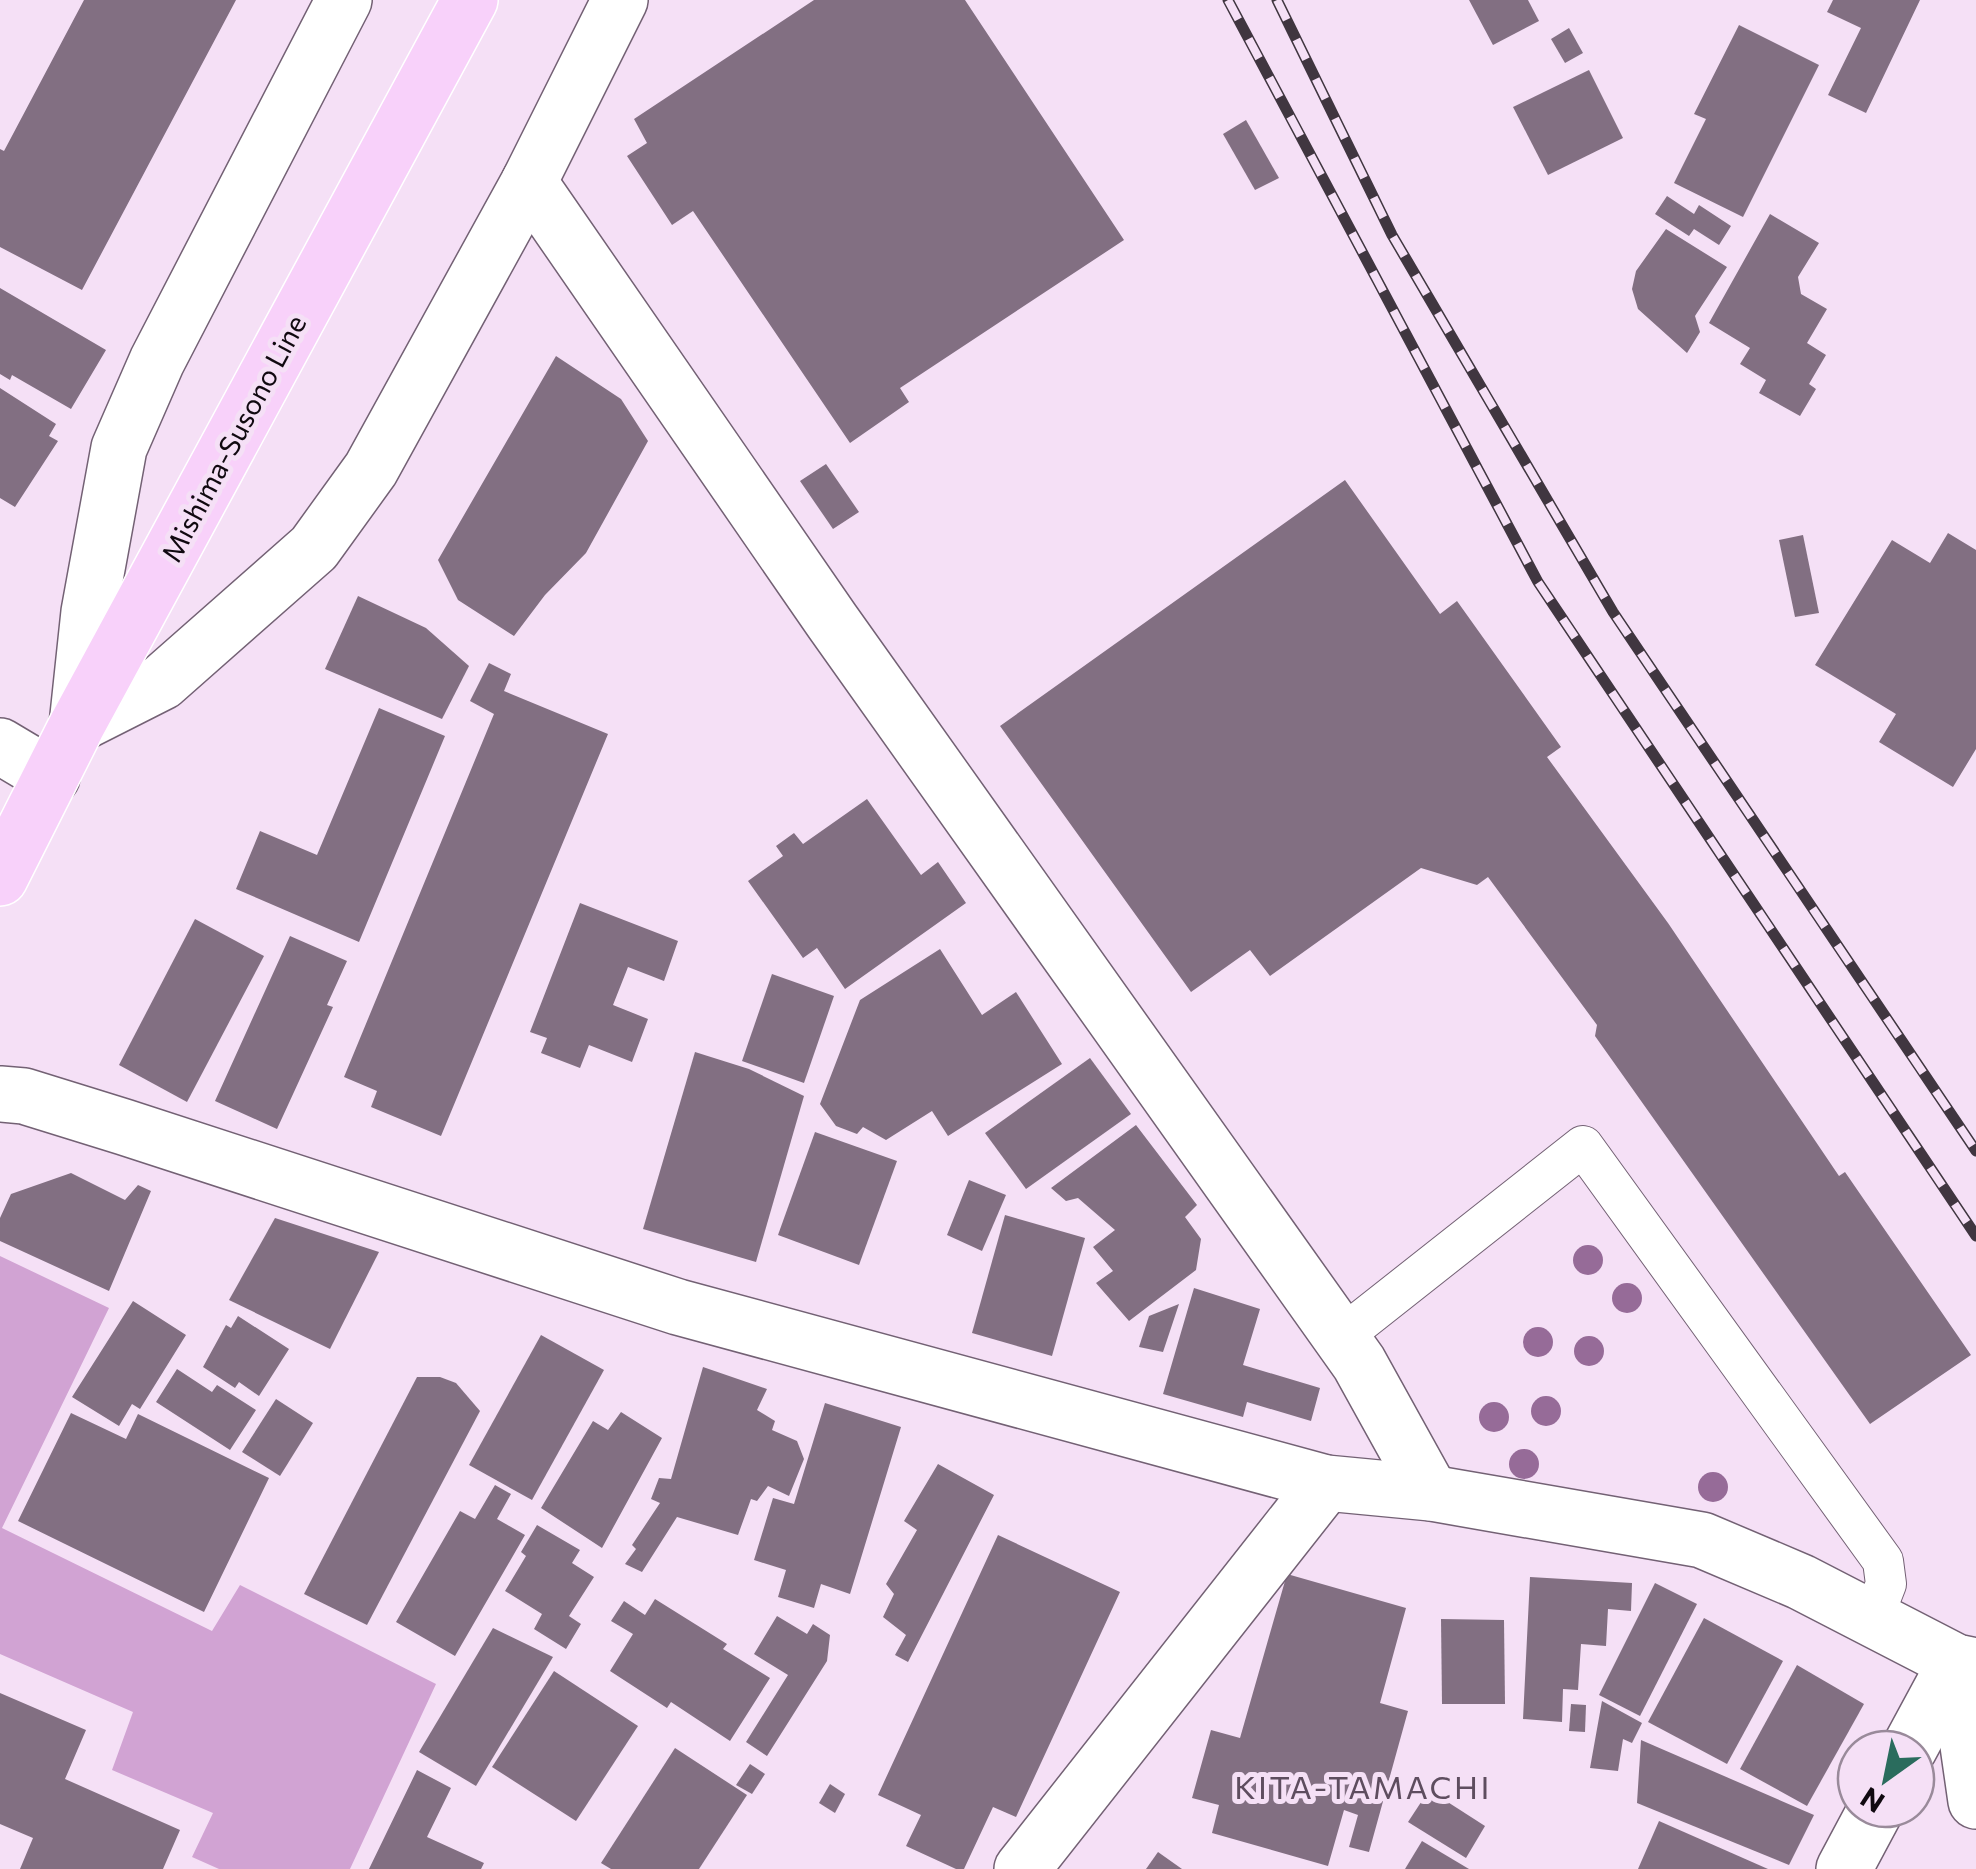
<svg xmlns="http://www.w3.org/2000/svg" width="1976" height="1869" viewBox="0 0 1976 1869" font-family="Commissioner,sans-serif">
  <rect width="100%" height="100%" fill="#f5e0f6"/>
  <path fill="#d1a3d3" d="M0 1256 109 1308 2 1528 212 1631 240 1585 436 1684 350 1869H219L192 1857 213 1813 112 1770 133 1712 0 1654Z"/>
  <g fill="#826f82">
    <path d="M84 0H236L82 290 0 247V149L4 151Z"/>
    <path d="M814 0H965L1124 240 900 388 909 402 850 443 693 211 672 225 627 156 647 143 634 119Z"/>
    <path d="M1469 0H1528L1539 21 1493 45Z"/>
    <path d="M1833 0H1920L1866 113 1828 95 1861 28 1827 12Z"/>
    <path d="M1739 25 1819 65 1743 217 1674 183 1706 119 1694 114Z"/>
    <path d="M1569 28 1583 53 1565 63 1551 39Z"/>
    <path d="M1589 70 1623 138 1548 175 1513 107Z"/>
    <path d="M1246 120 1279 178 1255 190 1223 134Z"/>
    <path d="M1667 196 1694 214 1699 205 1731 226 1719 245 1694 229 1689 236 1655 214Z"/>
    <path d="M1770 214 1819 243 1798 277 1801 294 1827 309 1807 343 1826 355 1809 384 1816 389 1800 416 1759 393 1766 380 1740 364 1750 348 1709 323Z"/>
    <path d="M1666 229 1727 267 1695 316 1700 332 1687 353 1638 309 1632 289 1636 271Z"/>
    <path d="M0 288 106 350 71 409 12 375 10 380 0 374Z"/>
    <path d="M556 356 621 399 648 441 586 553 545 595 514 636 458 600 438 560Z"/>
    <path d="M0 388 56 424 49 436 58 441 15 507 0 498Z"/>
    <path d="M826 464 859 512 833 529 800 481Z"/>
    <path d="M1345 480 1440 614 1457 601 1561 747 1547 757 1668 923 1839 1176 1845 1172 1971 1355 1870 1424 1595 1036 1597 1025 1488 877 1477 885 1421 868 1270 976 1250 950 1191 992 1000 726Z"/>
    <path d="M1948 533 1976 550V749L1953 787 1879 742 1896 714 1815 665 1892 540 1930 563Z"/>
    <path d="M1803 535 1819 613 1795 617 1779 540Z"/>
    <path d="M358 596 426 628 469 666 442 719 325 669Z"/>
    <path d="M489 663 511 674 504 691 608 734 441 1136 371 1107 377 1091 344 1077 494 714 470 701Z"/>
    <path d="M379 708 445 736 359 942 236 889 260 831 317 855Z"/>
    <path d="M867 799 921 875 938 862 966 903 845 989 817 948 803 958 748 881 783 856 776 846 794 833 803 844Z"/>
    <path d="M580 903 678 941 664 981 628 967 613 1005 648 1019 632 1062 589 1045 580 1068 541 1053 547 1038 530 1032Z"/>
    <path d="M195 919 264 956 187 1102 119 1065Z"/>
    <path d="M290 936 347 961 327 1005 333 1007 277 1129 215 1101Z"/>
    <path d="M940 949 982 1015 1016 992 1062 1064 948 1136 932 1111 886 1140 863 1127 857 1134 836 1126 820 1104 860 1000Z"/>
    <path d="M772 974 834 996 804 1083 742 1061Z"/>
    <path d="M695 1052 749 1069 804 1096 756 1262 643 1229Z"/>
    <path d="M1090 1058 1131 1114 1026 1189 985 1133Z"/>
    <path d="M1136 1125 1197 1205 1185 1217 1201 1239 1196 1270 1129 1321 1096 1283 1113 1271 1093 1247 1115 1230 1078 1198 1066 1201 1051 1188Z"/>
    <path d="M815 1132 897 1161 859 1265 778 1235Z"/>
    <path d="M71 1173 125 1200 138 1185 151 1191 109 1291 0 1241V1218L11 1194Z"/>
    <path d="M969 1180 1006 1195 982 1251 947 1235Z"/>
    <path d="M1005 1215 1085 1238 1052 1356 972 1333Z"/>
    <path d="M275 1218 379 1252 330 1349 229 1300Z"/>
    <path d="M1194 1288 1260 1309 1243 1365 1320 1388 1311 1421 1247 1402 1243 1417 1163 1394Z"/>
    <path d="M133 1301 186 1335 140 1409 132 1404 119 1426 72 1397Z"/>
    <path d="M1179 1304 1163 1352 1139 1347 1149 1316Z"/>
    <path d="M238 1316 289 1349 259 1396 239 1382 235 1388 203 1367 226 1325 231 1328Z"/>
    <path d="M541 1335 604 1370 532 1500 469 1465Z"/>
    <path d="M703 1367 767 1389 757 1410 775 1421 772 1430 797 1441 804 1459 789 1496 768 1486 757 1501 751 1499 738 1535 677 1517 642 1572 625 1564 636 1549 632 1545 660 1503 651 1499 659 1478 671 1479Z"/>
    <path d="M177 1369 212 1392 217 1385 256 1410 230 1450 156 1402Z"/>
    <path d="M417 1377H440L456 1383 480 1411 367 1625 304 1594Z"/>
    <path d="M276 1399 313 1423 280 1476 242 1452Z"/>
    <path d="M825 1403 901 1427 850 1594 821 1584 814 1608 778 1597 786 1570 754 1560 773 1498 794 1504Z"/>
    <path d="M621 1412 662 1438 602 1548 541 1508 593 1421 608 1430Z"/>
    <path d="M71 1413 126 1439 138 1414 269 1478 204 1612 18 1521Z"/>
    <path d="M938 1464 994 1495 908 1662 895 1655 906 1635 883 1617 894 1594 886 1584 917 1530 904 1521Z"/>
    <path d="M495 1485 511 1494 497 1519 525 1535 455 1656 396 1622 460 1511 475 1519Z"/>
    <path d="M537 1525 580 1550 572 1563 594 1577 569 1616 581 1624 566 1649 534 1629 542 1614 505 1591 526 1556 521 1552Z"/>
    <path d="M998 1535 1120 1592 1016 1817 993 1807 964 1869H956L906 1846 921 1815 878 1795Z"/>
    <path d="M1287 1574 1406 1608 1380 1703 1408 1711 1369 1852 1349 1847 1358 1815 1344 1810 1328 1866 1212 1833 1219 1805 1192 1798 1211 1730 1240 1738Z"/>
    <path d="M1530 1577 1632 1583 1631 1611 1608 1609 1606 1646 1581 1644 1578 1690 1563 1689 1562 1722 1523 1719Z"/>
    <path d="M1655 1583 1697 1604 1640 1716 1599 1695Z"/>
    <path d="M655 1599 727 1644 723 1649 770 1678 730 1741 671 1702 667 1708 610 1671 633 1634 611 1621 624 1601 645 1615Z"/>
    <path d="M777 1616 807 1634 813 1624 830 1635 827 1661 767 1756 746 1742 788 1675 754 1654Z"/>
    <path d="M1704 1618 1783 1661 1727 1764 1648 1722Z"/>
    <path d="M1441 1619 1504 1620 1505 1704H1442Z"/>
    <path d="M493 1628 553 1657 476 1786 419 1752Z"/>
    <path d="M1797 1665 1864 1704 1807 1806 1740 1769Z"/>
    <path d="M554 1671 638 1726 576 1821 492 1767Z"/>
    <path d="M0 1693 86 1730 65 1779 180 1830 163 1869H20L33 1838 0 1824Z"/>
    <path d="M1602 1701 1642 1723 1632 1743 1623 1739 1618 1771 1590 1768Z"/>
    <path d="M1571 1704 1586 1705 1585 1732 1569 1731Z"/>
    <path d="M1641 1740 1814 1815 1789 1865 1637 1803Z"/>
    <path d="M675 1748 747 1795 699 1869H611L601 1863Z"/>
    <path d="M750 1764 765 1774 752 1794 736 1785Z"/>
    <path d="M417 1770 451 1788 427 1837 484 1863 481 1869H369Z"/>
    <path d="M830 1784 845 1794 835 1813 819 1803Z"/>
    <path d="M1429 1790 1485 1826 1466 1858 1408 1822Z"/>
    <path d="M1659 1821 1768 1869H1638Z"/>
    <path d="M1422 1841 1469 1869H1405Z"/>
    <path d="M1158 1852 1182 1869H1146Z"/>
  </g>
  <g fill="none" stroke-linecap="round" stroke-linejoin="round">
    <defs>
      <path id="lane" d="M1341 1337 1583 1146 1883 1561 1886 1584 1872 1620"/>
      <g id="street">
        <path d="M529 182 832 621 1359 1363 1431 1493"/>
        <path d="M77 725 162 682 314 548 371 469 529 182 620 0"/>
        <path d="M77 725 89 612 119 448 157 361 344 0"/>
        <path d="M0 746 52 777"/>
        <path d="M1909 1749 1956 1662"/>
        <path d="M1022 1869 1326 1483"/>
        <path d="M1844 1869 1876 1809"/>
      </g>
      <g id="secondary">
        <path d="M0 1094 24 1096 124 1127 678 1307 1326 1483 1431 1493 1702 1540 1801 1582 1956 1662 1976 1666"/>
        <path d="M1956 1662 1976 1801"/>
      </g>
      <path id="primary" d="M0 878 77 725 470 0"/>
    </defs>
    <use href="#lane" stroke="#736174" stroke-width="42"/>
    <use href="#street" stroke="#736174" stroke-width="58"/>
    <use href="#secondary" stroke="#736174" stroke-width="58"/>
    <use href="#primary" stroke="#fff" stroke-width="58"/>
    <use href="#lane" stroke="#fff" stroke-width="40"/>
    <use href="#street" stroke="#fff" stroke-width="55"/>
    <use href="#secondary" stroke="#fff" stroke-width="55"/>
    <use href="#primary" stroke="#f8d1fa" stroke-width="55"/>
    <defs>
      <g id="rail">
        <path d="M1228 0 1538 582 1976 1236"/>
        <path d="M1277 0 1392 235 1613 612 1976 1151"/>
      </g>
    </defs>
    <use href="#rail" stroke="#403640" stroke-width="11"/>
    <use href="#rail" stroke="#f5e0f6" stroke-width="8" stroke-dasharray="22" stroke-linecap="butt"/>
  </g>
  <g fill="#966b98">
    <circle cx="1588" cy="1260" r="15"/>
    <circle cx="1627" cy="1298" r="15"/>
    <circle cx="1538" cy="1342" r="15"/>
    <circle cx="1589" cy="1351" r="15"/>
    <circle cx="1546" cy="1411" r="15"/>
    <circle cx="1494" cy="1417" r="15"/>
    <circle cx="1524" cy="1464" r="15"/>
    <circle cx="1713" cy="1487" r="15"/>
  </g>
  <g text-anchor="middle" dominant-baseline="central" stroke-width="10" stroke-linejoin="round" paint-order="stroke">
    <g font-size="28" fill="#100910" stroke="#f5e0f6">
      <text transform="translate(233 438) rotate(-62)">Mishima-Susono Line</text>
    </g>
    <g font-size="32" letter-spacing="2.5" fill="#5e4d5f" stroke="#f5e0f6">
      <text x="1363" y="1786">KITA-TAMACHI</text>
    </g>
  </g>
  <g transform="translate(1886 1779) rotate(213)"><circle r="48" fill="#f5e0f6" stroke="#998a9a" stroke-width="2.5"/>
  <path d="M0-8L18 38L0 25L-18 38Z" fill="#2a6c5d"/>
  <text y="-15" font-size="28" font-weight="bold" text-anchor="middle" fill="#100910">N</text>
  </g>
</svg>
